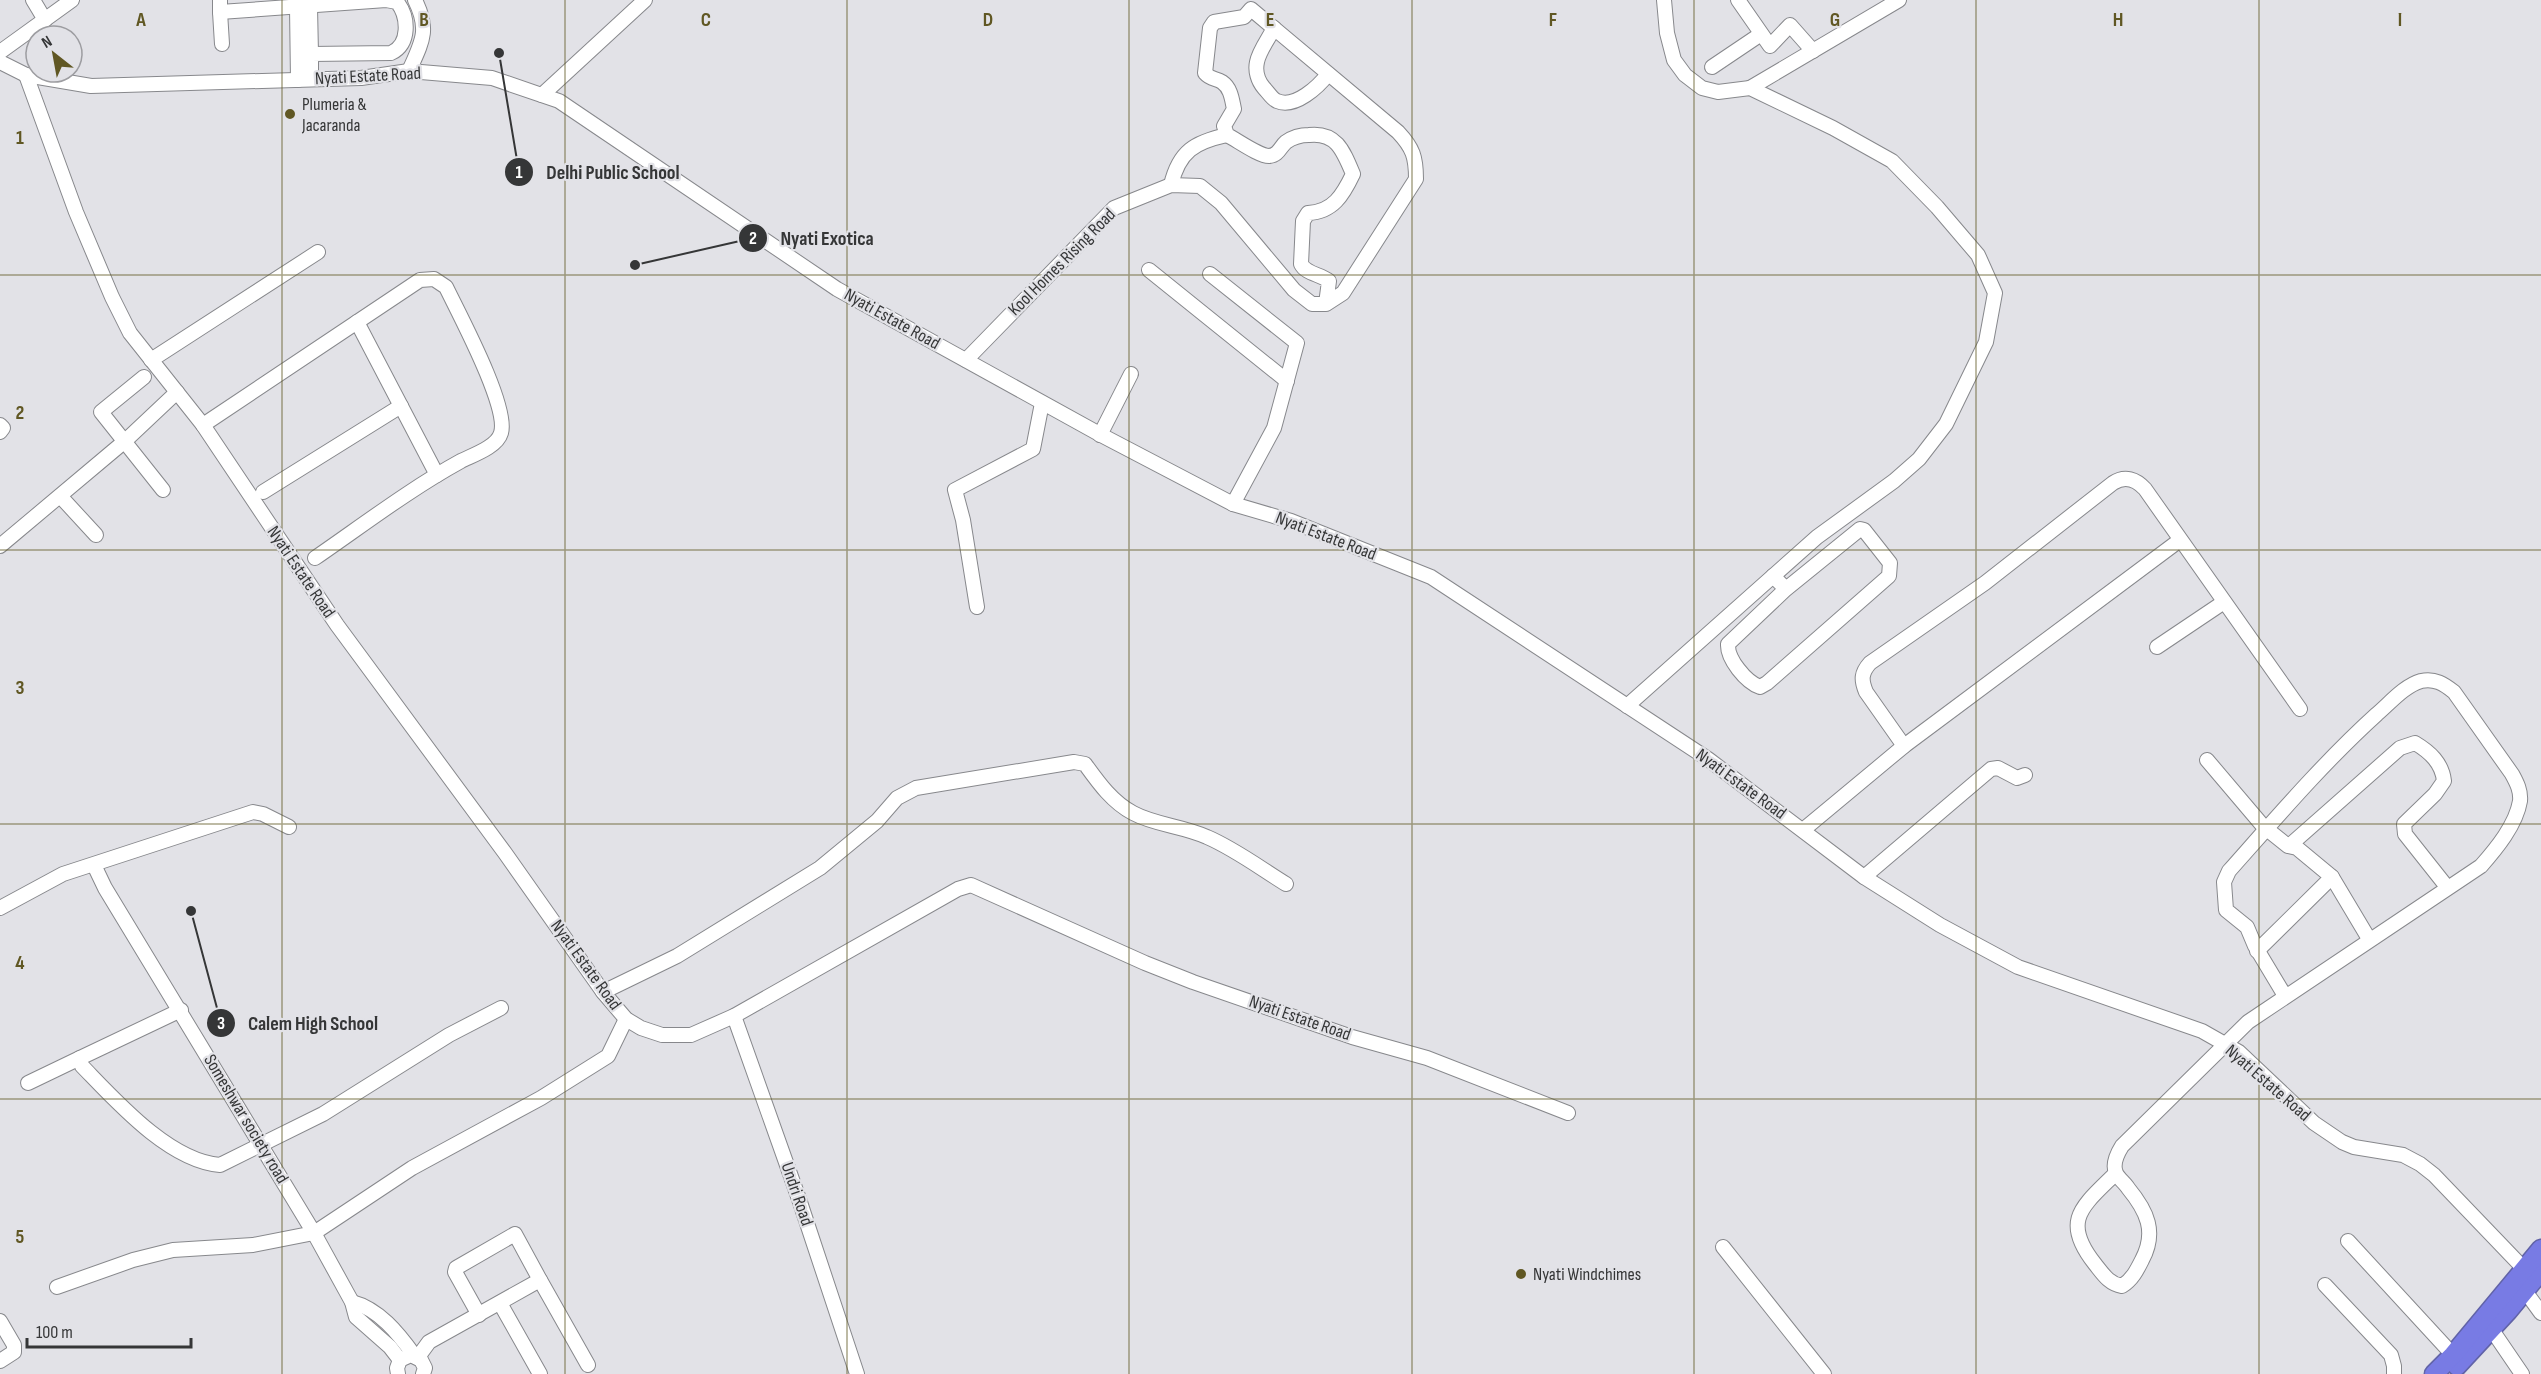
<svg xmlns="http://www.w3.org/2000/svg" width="2541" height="1374" viewBox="0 0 2541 1374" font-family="'Sofia Sans Condensed',sans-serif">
  <rect width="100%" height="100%" fill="#e2e2e7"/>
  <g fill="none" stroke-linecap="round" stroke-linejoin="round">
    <defs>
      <g id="minor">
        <path d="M33 0 45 20"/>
        <path d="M220 0V12L386 0 397 2C409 17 410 45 391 53L311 54V79"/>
        <path d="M1738 0 1770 46 1790 25 1813 51"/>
        <path d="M310 7 311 54"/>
        <path d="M297 8 298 80"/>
        <path d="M220 12 222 44"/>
        <path d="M1274 28C1269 38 1259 51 1257 62 1255 71 1258 81 1264 88 1268 92 1272 99 1277 101 1295 109 1319 86 1328 74"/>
        <path d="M0 52 72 0"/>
        <path d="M0 62 26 75 91 86 361 78 409 71 492 78 559 101 837 289 1103 436 1233 504 1291 521 1431 577 1708 759 1864 877 1940 925 2018 967 2202 1031 2239 1052 2314 1123 2342 1142 2354 1147 2403 1155 2420 1164 2434 1175 2530 1275"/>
        <path d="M1712 67 1761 34"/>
        <path d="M409 71C422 42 430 30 415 0"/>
        <path d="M26 75 76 212 112 297 130 333 203 425 337 625 505 853 603 992 626 1019 641 1028 662 1035H691L734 1016 958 889 971 885 1145 963 1193 982 1352 1037 1427 1058 1568 1113"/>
        <path d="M1750 88 1899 0"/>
        <path d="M542 95 645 0"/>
        <path d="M1171 185C1179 151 1195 142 1227 135"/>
        <path d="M1149 270 1287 381"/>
        <path d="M1210 274 1297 343 1274 428 1233 504"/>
        <path d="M357 322 437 475"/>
        <path d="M151 360 318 252"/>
        <path d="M966 360 1114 208 1171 185 1200 186 1221 203 1294 290 1312 304H1326L1343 293 1416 179C1416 157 1413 148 1398 132L1251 9 1244 17 1214 22 1210 28 1205 73C1211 80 1216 78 1222 82 1231 88 1232 100 1234 109L1224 126 1227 135C1237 140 1259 156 1269 156 1279 155 1280 147 1286 142 1293 137 1301 135 1309 135 1336 132 1343 150 1353 174 1343 195 1333 212 1308 213L1303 221 1301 264C1306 274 1320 274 1329 281L1326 304"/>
        <path d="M144 377 101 412 163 490"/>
        <path d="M0 425 3 428 0 432"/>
        <path d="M203 425 420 280 434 279 446 287C459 314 509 407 501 433 497 447 473 455 461 461 410 489 363 525 315 558"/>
        <path d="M1100 435 1131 374"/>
        <path d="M263 492 401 406"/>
        <path d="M61 497 96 535"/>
        <path d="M0 546 125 441 177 392"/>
        <path d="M1773 576 1786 589 1860 529 1864 530 1890 563 1889 576 1767 683 1760 687C1746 682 1727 659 1728 644L1786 589"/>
        <path d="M977 607 963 520 955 490 1033 449 1042 403"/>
        <path d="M2157 647 2224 602"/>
        <path d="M1627 706 1817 537 1894 481 1919 459 1946 424 1986 342 1995 293 1978 255 1937 207 1892 161 1833 128 1750 88 1718 92 1702 88 1685 75 1674 60 1667 33 1664 0"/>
        <path d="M1904 746 1866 692C1861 680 1861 673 1870 663L1985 583 2113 483C2125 475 2136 479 2145 489L2300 709"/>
        <path d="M2207 760 2263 826 2288 846 2297 848 2332 877 2369 939"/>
        <path d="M1803 830 1904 746 2180 540"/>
        <path d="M2289 846 2400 748 2415 743C2430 752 2442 763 2444 781L2435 794 2404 824 2405 834 2447 887"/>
        <path d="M94 865 105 888 314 1233 352 1302 356 1317 390 1347 400 1360"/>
        <path d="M1864 877 1991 769 1998 768 2017 778 2025 775"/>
        <path d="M0 908 63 874 253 812 263 814 289 827"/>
        <path d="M2257 951 2332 877"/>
        <path d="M603 992 677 956 820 868 877 821 897 798 916 788 1074 762 1085 764C1098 782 1112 802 1133 813 1155 825 1183 826 1207 837 1235 849 1260 868 1286 884"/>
        <path d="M181 1010 80 1058 82 1066C116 1101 169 1161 220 1165L323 1114 449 1035 501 1008"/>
        <path d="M734 1016 799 1199 857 1374"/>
        <path d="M28 1083 80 1058"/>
        <path d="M2116 1173C2083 1206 2060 1220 2095 1264 2103 1274 2109 1284 2122 1286 2132 1280 2137 1270 2142 1260 2157 1232 2147 1211 2128 1188 2125 1183 2118 1178 2116 1173 2112 1164 2117 1154 2122 1146L2248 1022 2481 866C2496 849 2516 825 2520 801 2521 791 2517 783 2512 774L2454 692C2444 684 2435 678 2421 681 2404 686 2390 703 2377 714 2324 762 2277 817 2229 871L2224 882 2226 910 2247 927 2255 946 2285 996"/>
        <path d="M2348 1241 2453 1355"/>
        <path d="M1723 1247 1824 1374"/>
        <path d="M2325 1285 2391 1355 2394 1366V1374"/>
        <path d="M57 1287 133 1260 173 1250 253 1245 314 1233 412 1168 541 1098 608 1056 626 1019"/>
        <path d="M2525 1291 2541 1313"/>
        <path d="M352 1302C379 1309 398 1333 414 1355"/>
        <path d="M500 1303 540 1374"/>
        <path d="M479 1315 455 1272 456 1268 515 1234 540 1280"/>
        <path d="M0 1321 14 1345V1352L0 1361"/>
        <path d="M2492 1330 2522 1374"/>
        <path d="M418 1357 429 1342 540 1280 588 1365"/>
        <path d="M398 1374 397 1368 400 1360 411 1355 421 1360 425 1368 423 1374"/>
      </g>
      <g id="highway">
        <path d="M2457 1366 2508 1311 2541 1271"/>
        <path d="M2434 1374 2453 1355 2541 1249"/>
      </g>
    </defs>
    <use href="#minor" stroke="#87888c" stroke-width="16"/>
    <use href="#highway" stroke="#6163a7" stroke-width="21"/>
    <use href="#minor" stroke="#fff" stroke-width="14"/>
    <use href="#highway" stroke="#787be4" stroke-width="18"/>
  </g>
  <path fill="none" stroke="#605723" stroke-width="1.5" stroke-opacity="0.55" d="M282 0V1374M565 0V1374M847 0V1374M1129 0V1374M1412 0V1374M1694 0V1374M1976 0V1374M2259 0V1374M0 275H2541M0 550H2541M0 824H2541M0 1099H2541"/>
  <g fill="#605723" stroke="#e2e2e7" stroke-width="2">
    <circle cx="290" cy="114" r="6"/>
    <circle cx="1521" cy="1274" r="6"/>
  </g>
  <g text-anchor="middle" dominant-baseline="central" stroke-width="4.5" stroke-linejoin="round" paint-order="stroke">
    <g font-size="18" fill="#353637" stroke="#e2e2e7">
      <text transform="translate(368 76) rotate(-3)">Nyati Estate Road</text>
      <text transform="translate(1062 262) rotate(-45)">Kool Homes Rising Road</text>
      <text transform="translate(892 319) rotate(29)">Nyati Estate Road</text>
      <text transform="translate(1326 536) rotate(21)">Nyati Estate Road</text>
      <text transform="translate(301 572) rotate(56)">Nyati Estate Road</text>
      <text transform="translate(1741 784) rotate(36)">Nyati Estate Road</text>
      <text transform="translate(586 965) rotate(54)">Nyati Estate Road</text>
      <text transform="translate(1300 1018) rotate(19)">Nyati Estate Road</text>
      <text transform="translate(2268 1083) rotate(41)">Nyati Estate Road</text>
      <text transform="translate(246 1119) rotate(59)">Someshwar society road</text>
      <text transform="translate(797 1194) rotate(71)">Undri Road</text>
    </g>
    <g font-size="18" fill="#353637" stroke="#e2e2e7" text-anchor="start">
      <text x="302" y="104">Plumeria &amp;<tspan x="302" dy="21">Jacaranda</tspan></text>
      <text x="1533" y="1274">Nyati Windchimes</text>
    </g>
  </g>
  <g font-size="20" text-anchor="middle" font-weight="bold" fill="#605723" stroke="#e2e2e7" stroke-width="4.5" stroke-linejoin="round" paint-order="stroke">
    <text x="141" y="26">A</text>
    <text x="424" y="26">B</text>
    <text x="706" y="26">C</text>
    <text x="988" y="26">D</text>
    <text x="1270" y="26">E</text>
    <text x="1553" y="26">F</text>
    <text x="1835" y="26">G</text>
    <text x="2118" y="26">H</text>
    <text x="2400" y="26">I</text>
    <text x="20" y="144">1</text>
    <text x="20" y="419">2</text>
    <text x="20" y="694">3</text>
    <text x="20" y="969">4</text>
    <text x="20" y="1243">5</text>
  </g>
  <path fill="none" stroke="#353637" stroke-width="2" d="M499 53L519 172M635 265L753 238M191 911L221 1023"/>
  <g fill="#353637" stroke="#e2e2e7" stroke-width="2">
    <circle cx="499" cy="53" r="6"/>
    <circle cx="635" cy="265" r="6"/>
    <circle cx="191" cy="911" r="6"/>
    <circle cx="519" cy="172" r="15"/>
    <circle cx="753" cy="238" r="15"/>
    <circle cx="221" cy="1023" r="15"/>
  </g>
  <g font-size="18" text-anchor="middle" font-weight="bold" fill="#fff">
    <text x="519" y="178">1</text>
    <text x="753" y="244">2</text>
    <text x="221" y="1029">3</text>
  </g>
  <g font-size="20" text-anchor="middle" font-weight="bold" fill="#353637" stroke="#e2e2e7" stroke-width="4.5" stroke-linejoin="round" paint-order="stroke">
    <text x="613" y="179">Delhi Public School</text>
    <text x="827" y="245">Nyati Exotica</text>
    <text x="313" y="1030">Calem High School</text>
  </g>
  <g transform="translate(54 54) rotate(329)"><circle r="28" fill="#e2e2e7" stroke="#9d9da1" stroke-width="1.5"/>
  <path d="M0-4.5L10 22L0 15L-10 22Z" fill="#605723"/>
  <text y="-9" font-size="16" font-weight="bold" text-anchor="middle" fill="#353637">N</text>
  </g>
  <path d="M27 1338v9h164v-9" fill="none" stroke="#353637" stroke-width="3"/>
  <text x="36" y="1338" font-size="18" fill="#353637" stroke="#e2e2e7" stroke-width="4.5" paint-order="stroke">100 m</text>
</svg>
